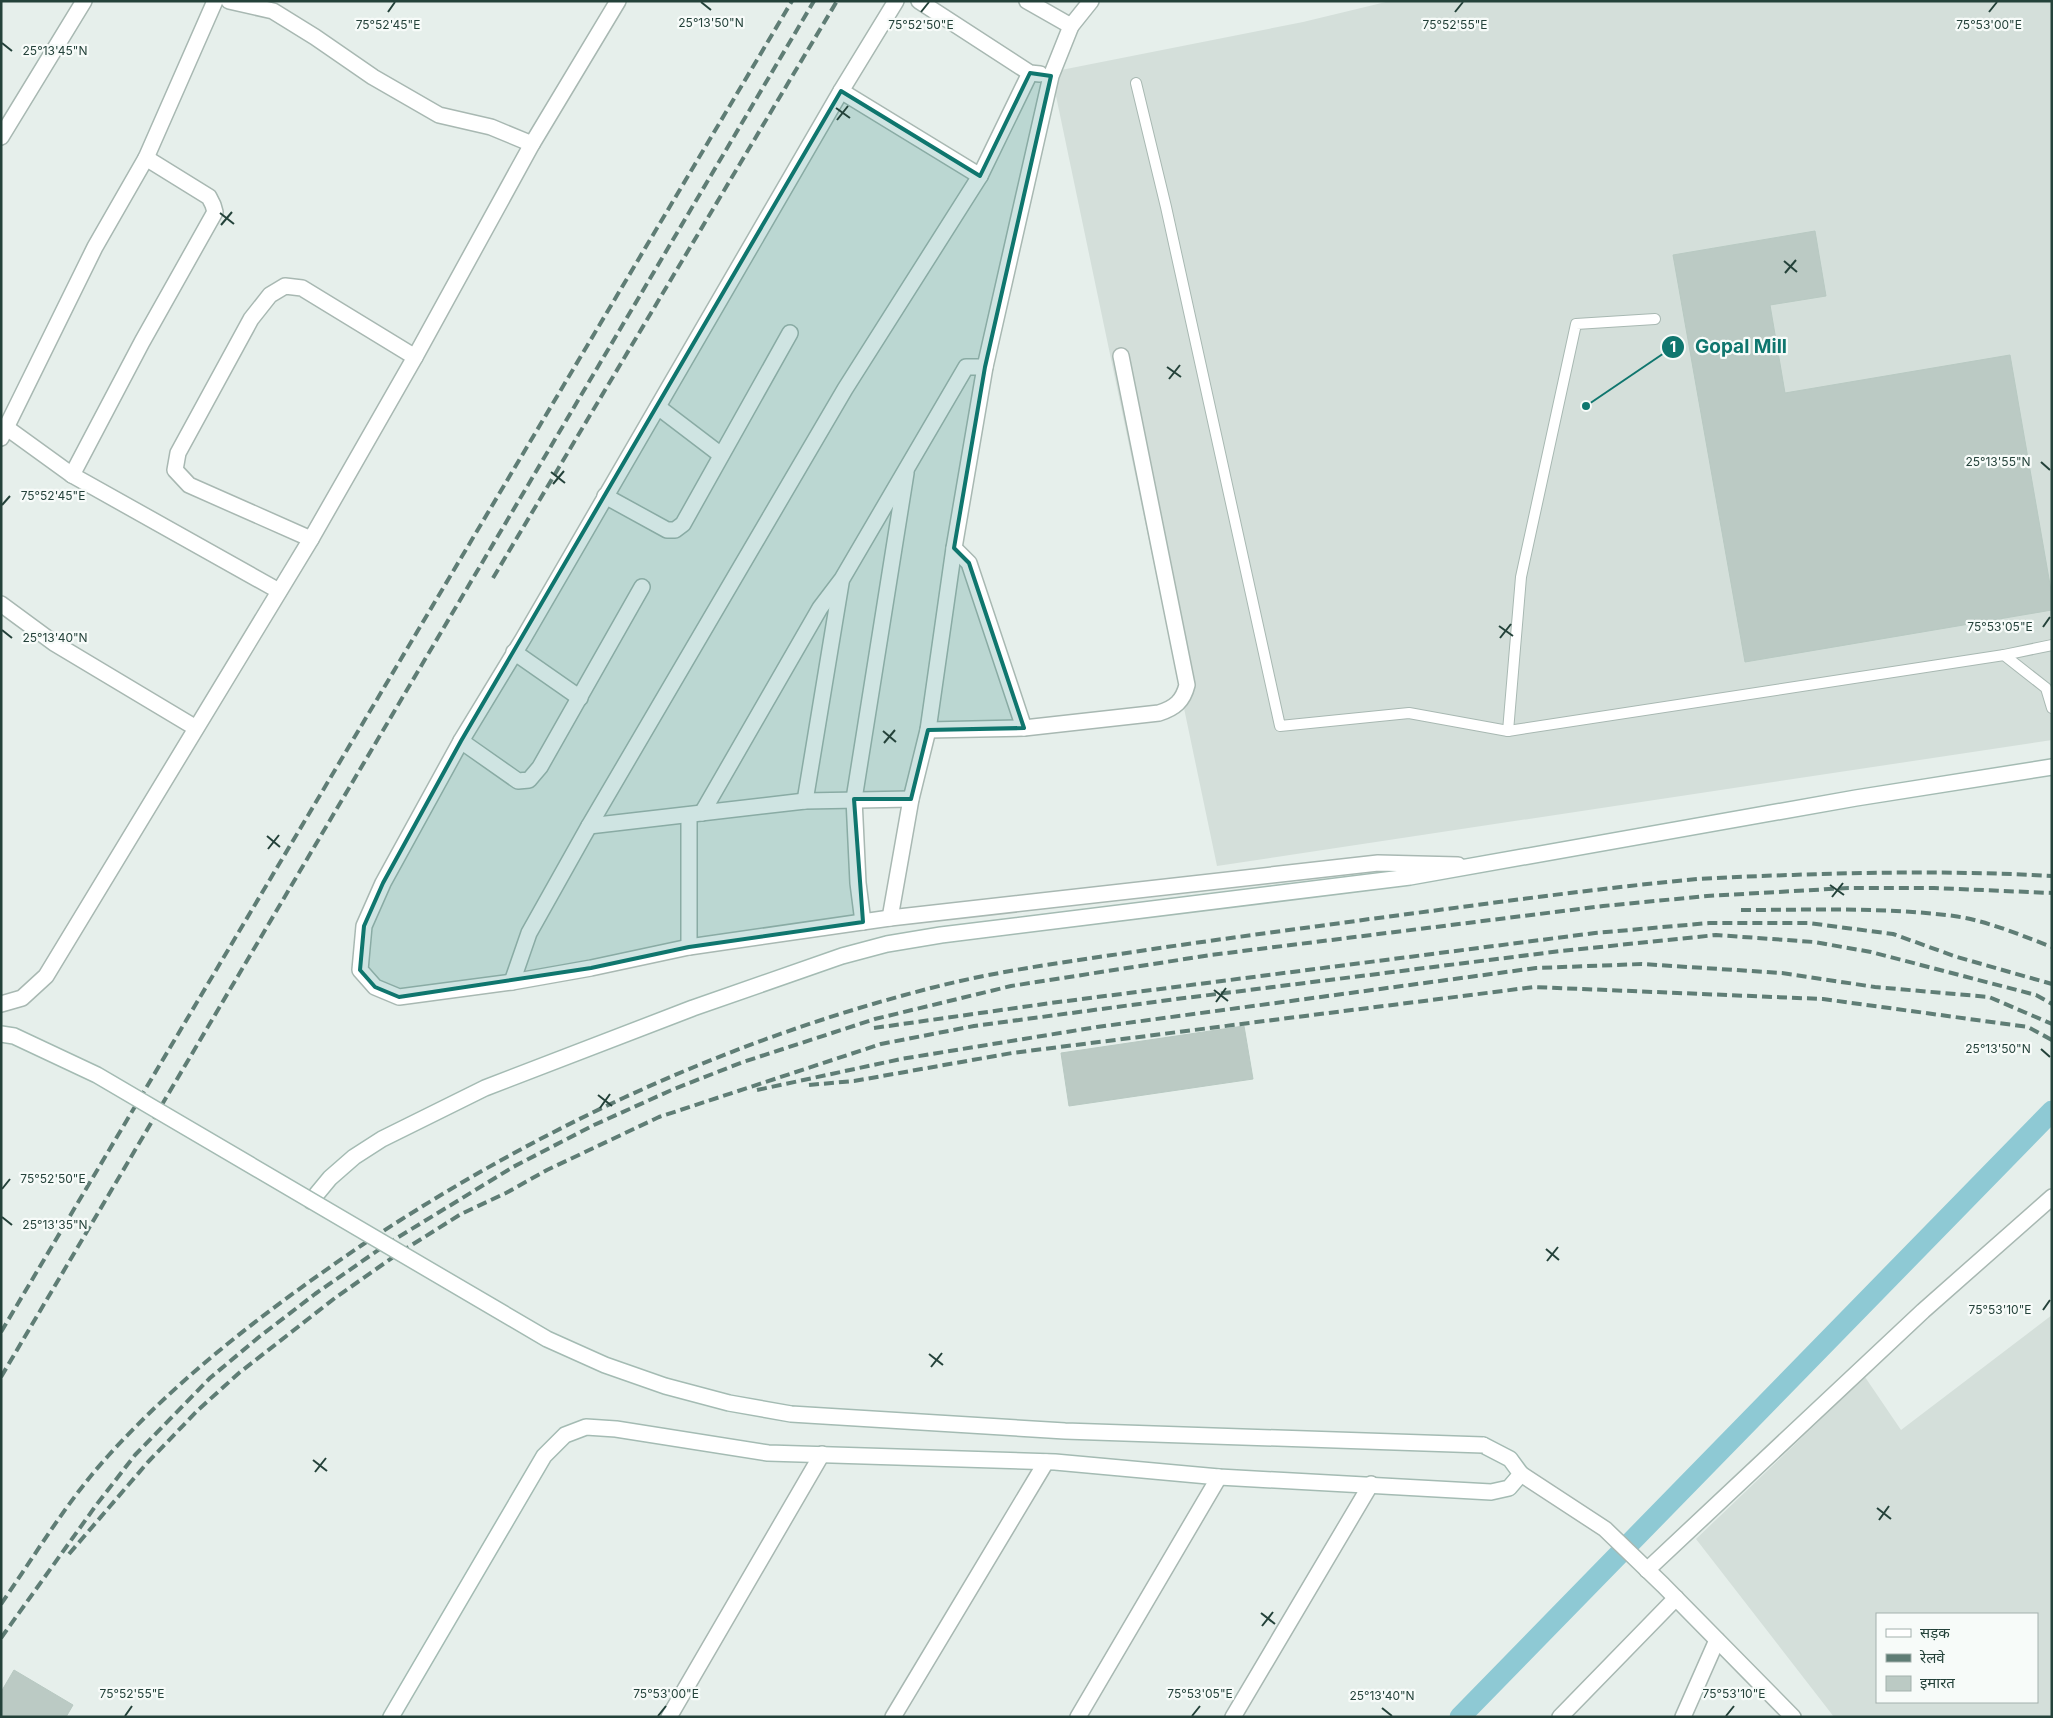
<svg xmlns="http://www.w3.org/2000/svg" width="2053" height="1718" viewBox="0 0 2053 1718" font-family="Inter,'Noto Sans Devanagari',sans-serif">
  <rect width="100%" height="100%" fill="#e6efeb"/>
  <g fill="#d4dfda" fill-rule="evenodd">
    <path d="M1390 1H2052V740L1217 866 1051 72 1303 22Z"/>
    <path d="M2052 1315V1717H1834L1696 1539 1865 1377 1901 1430ZM1877 1614H2037V1702H1877Z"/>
  </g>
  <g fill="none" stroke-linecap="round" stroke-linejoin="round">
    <path stroke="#8ec9d4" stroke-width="21" d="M1460 1717 2052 1111"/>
  </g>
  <g fill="#bbcac4" stroke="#b8c9c2">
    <path d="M1815 231 1826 296 1770 305 1785 393 2010 355 2052 596V610L1745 662 1673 255Z"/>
    <path d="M1244 1026 1253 1079 1069 1106 1061 1053Z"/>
    <path d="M14 1670 73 1705 66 1717H1V1692Z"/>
  </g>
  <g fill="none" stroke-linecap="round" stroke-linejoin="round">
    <defs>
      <g id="lane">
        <path d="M1136 83 1166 207 1280 726 1409 713 1508 731 2004 655 2046 688 2052 708"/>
        <path d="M2004 655 2052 645"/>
        <path d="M1508 731 1521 577 1576 324 1655 319"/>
      </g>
      <g id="street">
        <path d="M229 1 273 11 315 37 373 77 439 115 491 127 532 144"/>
        <path d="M896 1 841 91 523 639 461 741 383 883 364 926 360 970 375 987 399 997 512 982 591 968 689 947 890 918 1378 863 1458 865"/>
        <path d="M919 1 1030 73 1040 74"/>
        <path d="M1027 1 1071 26"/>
        <path d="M841 91 980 176"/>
        <path d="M1 137 84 1"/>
        <path d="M658 407 721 455"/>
        <path d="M7 428 72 475 279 591"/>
        <path d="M1 438 95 247 146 158 215 1"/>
        <path d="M72 475 142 342 215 212 213 205 209 197 146 158"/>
        <path d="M605 496 667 530H675L683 524 790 333"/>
        <path d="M311 539 189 485 175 470 178 453 251 319 270 295 285 286 302 288 415 357"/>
        <path d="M954 548 969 563 1024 728"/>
        <path d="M1 604 54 643 196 728"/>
        <path d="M514 652 580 698"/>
        <path d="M928 730 1024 728 1159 713C1175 708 1183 701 1187 685L1121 356"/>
        <path d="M461 741 518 781 529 780 540 767 642 587"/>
        <path d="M805 801 841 583"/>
        <path d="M702 813 820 608 842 579 966 367H985"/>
        <path d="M689 815V947"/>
        <path d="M589 826 805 801 911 799"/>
        <path d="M890 918 911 799 928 730 954 548 985 367 1051 76 1071 26 1091 1"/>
        <path d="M863 922 858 883 854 799 906 473"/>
        <path d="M512 982 529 933 589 826 845 389 980 176 1030 73"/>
        <path d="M1 1004 22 998 46 976 311 539 415 357 532 144 618 1"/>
        <path d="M1521 1474 1605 1529 1663 1585 1793 1717"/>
        <path d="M1647 1570 1923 1311 2052 1197"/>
        <path d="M669 1717 822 1454"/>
        <path d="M893 1717 1046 1462"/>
        <path d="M1078 1717 1219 1477"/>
        <path d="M1233 1717 1371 1484"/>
        <path d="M1560 1717 1676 1598"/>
        <path d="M1683 1717 1717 1640"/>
      </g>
      <g id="secondary">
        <path d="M311 1201 330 1178 354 1157 382 1139 485 1088 693 1008 842 956 887 944 941 935 1410 877 1856 798 2052 767"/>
        <path d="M391 1717 544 1456 565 1435 586 1427 616 1429 768 1453 1055 1462 1219 1477 1491 1492 1509 1488 1521 1474 1510 1459 1483 1445"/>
      </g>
    </defs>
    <use href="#lane" stroke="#a8b8b2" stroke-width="12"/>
    <use href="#street" stroke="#a8b8b2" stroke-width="18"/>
    <use href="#secondary" stroke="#a4bbb3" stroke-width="18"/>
    <use href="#lane" stroke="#fff" stroke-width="10"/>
    <use href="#street" stroke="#fff" stroke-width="15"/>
    <use href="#secondary" stroke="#fff" stroke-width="15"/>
    <g stroke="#5f7d75" stroke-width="4" stroke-dasharray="10 5" stroke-linecap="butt">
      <path d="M493 578 837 1"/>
      <path d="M1741 910C1812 910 1884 907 1954 916 1988 921 2020 935 2052 947"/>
      <path d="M874 1028 1051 1003 1595 933 1709 923H1808L1893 934 1957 957 2052 984"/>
      <path d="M809 1085 854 1081 1012 1053 1534 987 1823 999 2028 1027 2052 1040"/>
      <path d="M757 1090 901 1059 1097 1027 1536 968 1642 964 1782 973 1875 987 1989 997 2052 1024"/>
      <path d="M1 1332 792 1"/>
      <path d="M1 1377 814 1"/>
      <path d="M69 1554 148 1462 198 1410 239 1373 335 1298 399 1253 461 1214 506 1193 547 1170 659 1117 881 1044 974 1026 1169 1000 1561 951 1716 935 1814 942 1871 952 2036 995 2052 1004"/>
      <path d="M1 1604C36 1554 67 1501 108 1456 182 1374 271 1307 362 1245 538 1128 725 1041 931 988 997 971 1065 962 1133 952 1212 940 1291 930 1370 919 1479 905 1589 889 1698 879 1729 877 1759 876 1790 875 1877 872 1964 871 2052 876"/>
      <path d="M1 1638 97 1504 135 1455 210 1378 259 1337 315 1294 387 1244 513 1167 594 1125 674 1089 743 1062 875 1019 1011 986 1211 955 1603 906 1707 896 1848 888H1934L2052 893"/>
    </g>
    <defs>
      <path id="secondary-bridge" d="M1 1034 14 1036 97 1075 547 1339 605 1365 665 1386 729 1403 791 1414 1065 1431 1483 1445"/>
    </defs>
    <use href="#secondary-bridge" stroke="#a4bbb3" stroke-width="18" stroke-linecap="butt"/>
    <use href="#secondary-bridge" stroke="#fff" stroke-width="15"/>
  </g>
  <path fill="#0f766e" fill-opacity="0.2" stroke="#0f766e" stroke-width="4" stroke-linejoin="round" d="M1030 73 1051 76 985 367 954 548 969 563 1024 728 928 730 911 799H854L863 922 689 947 591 968 399 997 375 987 360 970 364 926 383 883 461 741 841 91 980 176Z"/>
  <path fill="none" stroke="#24423a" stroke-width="2" d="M701 2 711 10M388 12 395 2M921 12 929 2M1455 12 1463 2M1989 12 1997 2M2 43 12 51M836 108 850 118M837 120 848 106M220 213 234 224M221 225 232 212M1784 261 1797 272M1785 273 1796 260M1167 367 1181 377M1169 379 1180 365M2041 462 2050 470M551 472 565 483M553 484 564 471M2 505 10 496M1499 626 1513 636M2043 627 2050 617M2 630 12 638M1500 638 1511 624M883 731 896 742M884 743 895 730M267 836 280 847M268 849 279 835M1830 885 1844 895M1832 897 1843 883M1214 990 1228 1001M1216 1002 1226 988M2041 1049 2050 1057M598 1095 612 1106M600 1108 610 1094M2 1189 10 1179M2 1217 12 1225M1546 1249 1559 1260M1547 1261 1558 1247M2043 1310 2050 1300M929 1354 943 1365M931 1367 942 1353M313 1460 327 1471M315 1472 326 1458M1877 1508 1891 1519M1879 1520 1889 1506M1261 1613 1275 1624M1262 1626 1273 1612M1382 1708 1392 1716M125 1716 132 1706M658 1716 666 1706M1192 1716 1200 1706M1726 1716 1734 1706"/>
  <g font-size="12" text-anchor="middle" fill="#24423a" stroke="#f7fbf9" stroke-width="4.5" stroke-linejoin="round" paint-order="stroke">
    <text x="711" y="27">25°13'50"N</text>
    <text x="388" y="29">75°52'45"E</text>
    <text x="921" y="29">75°52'50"E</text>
    <text x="1455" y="29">75°52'55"E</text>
    <text x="1989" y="29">75°53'00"E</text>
    <text x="55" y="55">25°13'45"N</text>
    <text x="1998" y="466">25°13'55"N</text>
    <text x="53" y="500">75°52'45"E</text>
    <text x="2000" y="631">75°53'05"E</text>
    <text x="55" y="642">25°13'40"N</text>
    <text x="1998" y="1053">25°13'50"N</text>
    <text x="53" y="1183">75°52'50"E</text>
    <text x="55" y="1229">25°13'35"N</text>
    <text x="2000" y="1314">75°53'10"E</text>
    <text x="132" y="1698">75°52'55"E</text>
    <text x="666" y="1698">75°53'00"E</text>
    <text x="1200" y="1698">75°53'05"E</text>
    <text x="1734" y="1698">75°53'10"E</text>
    <text x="1382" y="1700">25°13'40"N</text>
  </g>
  <path fill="none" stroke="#0f766e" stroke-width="2" d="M1586 406L1673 347"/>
  <g fill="#0f766e" stroke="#f7fbf9" stroke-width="2">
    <circle cx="1586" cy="406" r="5"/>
    <circle cx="1673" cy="347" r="12"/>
  </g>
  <g font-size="15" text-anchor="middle" font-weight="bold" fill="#fff">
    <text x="1673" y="352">1</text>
  </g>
  <g font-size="19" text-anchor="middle" font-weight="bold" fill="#0f766e" stroke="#f7fbf9" stroke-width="4.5" stroke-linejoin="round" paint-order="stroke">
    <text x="1741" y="353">Gopal Mill</text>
  </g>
  <rect width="2053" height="1718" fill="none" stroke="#24423a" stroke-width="5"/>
  <rect x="1876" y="1613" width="162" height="90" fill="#f7fbf9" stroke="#a3b1ad"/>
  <rect x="1886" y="1629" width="25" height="8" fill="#ffffff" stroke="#a3b1ad"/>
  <text x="1920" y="1638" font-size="15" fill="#24423a">सड़क</text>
  <rect x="1886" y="1654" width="25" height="8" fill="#5f7d75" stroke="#a3b1ad"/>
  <text x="1920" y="1663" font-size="15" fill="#24423a">रेलवे</text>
  <rect x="1886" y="1676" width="25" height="15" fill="#bbcac4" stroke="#a3b1ad"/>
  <text x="1920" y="1688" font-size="15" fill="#24423a">इमारत</text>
</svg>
